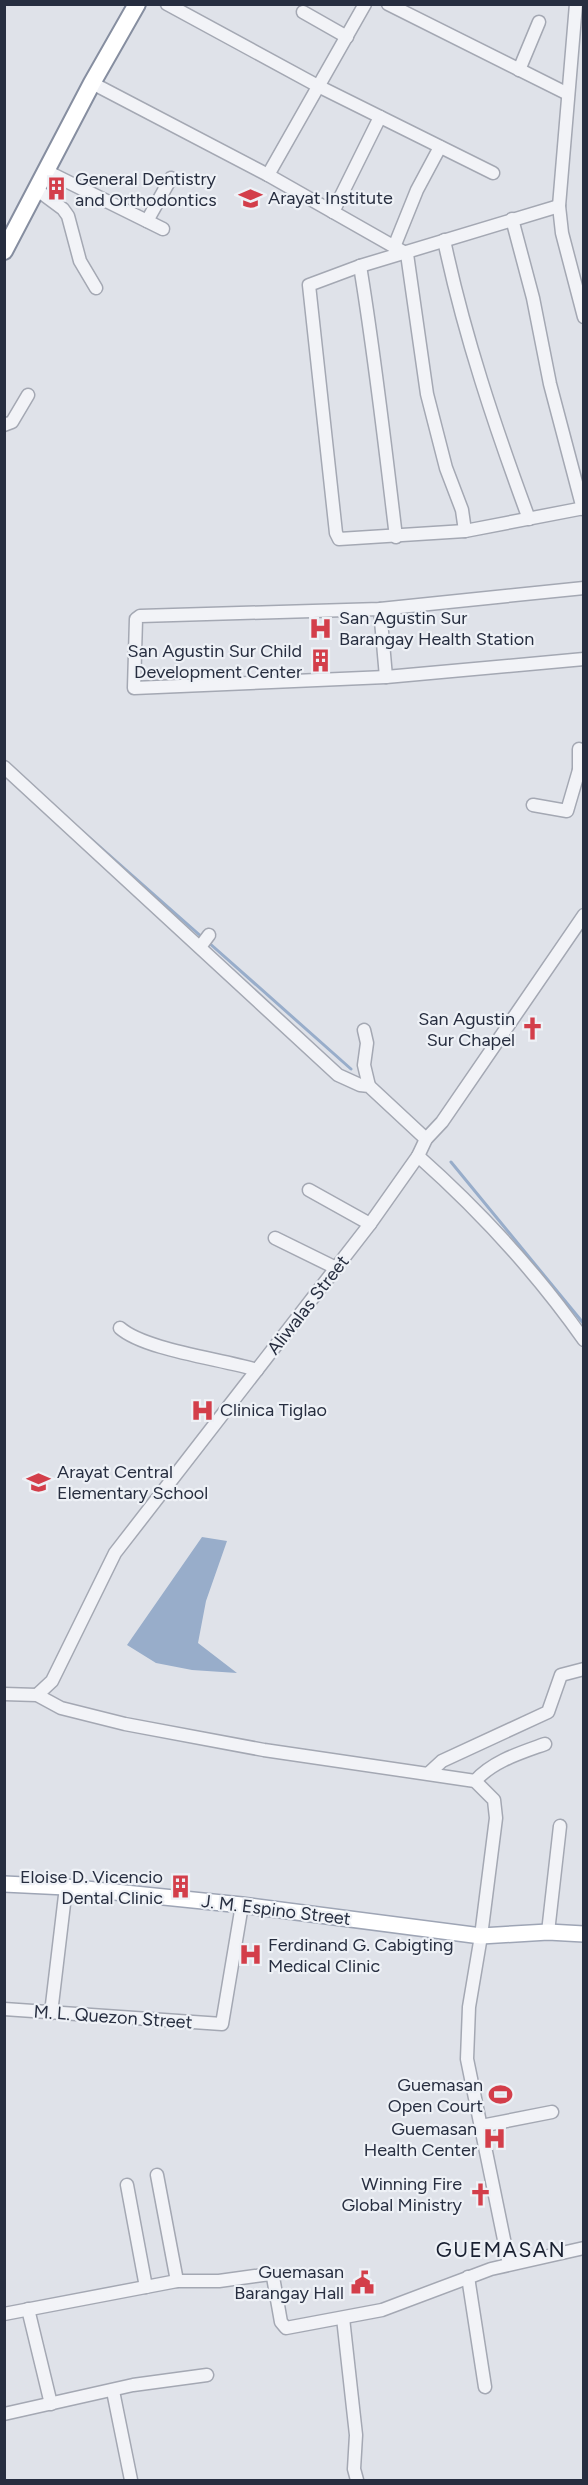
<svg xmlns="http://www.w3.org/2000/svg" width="588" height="2485" viewBox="0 0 588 2485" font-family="Figtree,sans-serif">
  <rect width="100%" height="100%" fill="#dfe2e9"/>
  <path fill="#98adca" d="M202 1537 227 1541 206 1601 198 1643 237 1673 192 1670 156 1663 127 1645Z"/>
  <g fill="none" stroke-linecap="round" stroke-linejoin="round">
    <g stroke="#98adca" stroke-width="3">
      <path d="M82 831 203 938"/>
      <path d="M208 942 351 1069"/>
      <path d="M451 1162 584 1324"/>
    </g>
    <defs>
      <g id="minor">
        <path d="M167 4 318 86 493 173"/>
        <path d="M388 4 568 94"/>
        <path d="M576 4 559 206 562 233 584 317"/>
        <path d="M303 12 347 37"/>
        <path d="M519 70 539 22"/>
        <path d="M92 83 268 175 407 254 427 394 446 468 462 510 465 531"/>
        <path d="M46 171 163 229"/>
        <path d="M268 175 365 4"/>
        <path d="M36 189 63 209 68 216 80 261 96 288"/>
        <path d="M559 206 360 266 309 285 336 533 339 539 465 531 584 508"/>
        <path d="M333 212 380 117"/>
        <path d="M512 219 533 298 550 384 583 509"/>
        <path d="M147 221 171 178"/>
        <path d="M444 240C464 335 495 427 529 519"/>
        <path d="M394 247 417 190 440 147"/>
        <path d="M360 266C375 356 385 446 396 537"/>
        <path d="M4 425 12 422 28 395"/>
        <path d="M584 588 380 609 140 616 136 619 134 688 386 677 584 659"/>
        <path d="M380 609 386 677"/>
        <path d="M579 749V770"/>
        <path d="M4 767 338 1075 360 1085 369 1086 426 1139"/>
        <path d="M533 805 567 811 579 770 584 772"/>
        <path d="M200 947 209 935"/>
        <path d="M364 1030 367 1043 364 1065 369 1086"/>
        <path d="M418 1156C480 1211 536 1272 584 1340"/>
        <path d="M309 1190 370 1224"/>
        <path d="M275 1238 336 1268"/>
        <path d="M120 1328C145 1350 222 1359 257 1370"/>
        <path d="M4 1694 37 1695 61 1708 125 1724 264 1750 475 1781 494 1800 496 1818 481 1936 469 2007 467 2059 509 2264"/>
        <path d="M37 1695 52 1681 115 1553 370 1224 418 1156 426 1139 442 1122 584 915"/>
        <path d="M429 1773 442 1761 548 1712 561 1675 584 1669"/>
        <path d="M475 1781C493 1761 520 1753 545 1744"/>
        <path d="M548 1932 560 1826"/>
        <path d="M4 2009 222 2024 242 1905"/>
        <path d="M51 2013 66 1887"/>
        <path d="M481 2126 552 2112"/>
        <path d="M157 2175 177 2281"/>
        <path d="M127 2185 146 2287"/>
        <path d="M468 2277 485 2387"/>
        <path d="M28 2309 51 2404"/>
        <path d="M4 2314 177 2281H219L270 2274 273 2277 281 2322 286 2328 382 2310 491 2269 584 2248"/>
        <path d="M343 2318 356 2435 354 2469 357 2480"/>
        <path d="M113 2391 131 2480"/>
        <path d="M4 2414 133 2385 207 2375"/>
      </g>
      <path id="major" d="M4 1884 66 1887 242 1905 481 1936 548 1932 584 1934"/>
      <path id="highway" d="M4 251 92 83 137 4"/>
    </defs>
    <use href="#minor" stroke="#a4a8b3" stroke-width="15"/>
    <use href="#major" stroke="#9ea5b5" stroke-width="18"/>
    <use href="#highway" stroke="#868ea0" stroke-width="20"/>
    <use href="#minor" stroke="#f2f3f7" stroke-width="12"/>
    <use href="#major" stroke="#fff" stroke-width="15"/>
    <use href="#highway" stroke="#fff" stroke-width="16"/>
  </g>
  <defs>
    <symbol id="building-bare" viewBox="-9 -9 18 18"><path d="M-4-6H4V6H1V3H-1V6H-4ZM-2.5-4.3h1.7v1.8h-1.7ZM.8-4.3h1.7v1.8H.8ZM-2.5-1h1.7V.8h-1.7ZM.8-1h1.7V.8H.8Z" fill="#d33e4a" stroke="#eef1f6" stroke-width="2.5" paint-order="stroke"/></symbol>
    <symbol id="school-bare" viewBox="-9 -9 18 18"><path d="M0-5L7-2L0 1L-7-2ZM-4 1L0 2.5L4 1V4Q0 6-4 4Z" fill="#d33e4a" stroke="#eef1f6" stroke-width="2.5" paint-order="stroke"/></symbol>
    <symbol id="hospital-bare" viewBox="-9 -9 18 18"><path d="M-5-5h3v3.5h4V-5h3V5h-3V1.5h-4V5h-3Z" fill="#d33e4a" stroke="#eef1f6" stroke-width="2.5" paint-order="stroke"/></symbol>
    <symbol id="church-bare" viewBox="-9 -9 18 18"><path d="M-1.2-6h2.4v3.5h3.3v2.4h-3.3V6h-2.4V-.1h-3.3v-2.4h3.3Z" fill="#d33e4a" stroke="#eef1f6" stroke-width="2.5" paint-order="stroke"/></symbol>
    <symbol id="stadium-bare" viewBox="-9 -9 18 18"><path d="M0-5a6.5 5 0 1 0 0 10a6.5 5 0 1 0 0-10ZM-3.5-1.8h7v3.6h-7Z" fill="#d33e4a" stroke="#eef1f6" stroke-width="2.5" paint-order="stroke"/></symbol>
    <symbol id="civic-bare" viewBox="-9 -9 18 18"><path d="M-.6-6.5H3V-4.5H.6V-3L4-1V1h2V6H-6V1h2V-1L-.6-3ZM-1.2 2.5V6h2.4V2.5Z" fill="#d33e4a" stroke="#eef1f6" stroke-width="2.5" paint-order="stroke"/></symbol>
  </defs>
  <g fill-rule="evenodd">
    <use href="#building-bare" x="40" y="172" width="33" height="33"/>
    <use href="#school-bare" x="234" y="182" width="33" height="33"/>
    <use href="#hospital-bare" x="304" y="612" width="33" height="33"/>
    <use href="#building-bare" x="304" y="644" width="33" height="33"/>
    <use href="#church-bare" x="516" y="1012" width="33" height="33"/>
    <use href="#hospital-bare" x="186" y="1394" width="33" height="33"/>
    <use href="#school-bare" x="22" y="1466" width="33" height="33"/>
    <use href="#building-bare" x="164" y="1870" width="33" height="33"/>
    <use href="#hospital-bare" x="234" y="1938" width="33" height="33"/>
    <use href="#stadium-bare" x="484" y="2078" width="33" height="33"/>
    <use href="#hospital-bare" x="478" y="2122" width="33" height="33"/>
    <use href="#church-bare" x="464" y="2178" width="33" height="33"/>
    <use href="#civic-bare" x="346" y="2266" width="33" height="33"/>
  </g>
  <g text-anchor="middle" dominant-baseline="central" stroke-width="4.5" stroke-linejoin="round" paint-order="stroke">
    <g font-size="18" fill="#272e40" stroke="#eef1f6" text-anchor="end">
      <text x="75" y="179" text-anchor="start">General Dentistry<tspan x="75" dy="21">and Orthodontics</tspan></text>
      <text x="268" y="198" text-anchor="start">Arayat Institute</text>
      <text x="339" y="618" text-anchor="start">San Agustin Sur<tspan x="339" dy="21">Barangay Health Station</tspan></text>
      <text x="302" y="651">San Agustin Sur Child<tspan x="302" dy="21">Development Center</tspan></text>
      <text x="515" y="1019">San Agustin<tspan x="515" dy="21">Sur Chapel</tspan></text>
      <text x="220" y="1410" text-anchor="start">Clinica Tiglao</text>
      <text x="57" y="1472" text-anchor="start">Arayat Central<tspan x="57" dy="21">Elementary School</tspan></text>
      <text x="163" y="1877">Eloise D. Vicencio<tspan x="163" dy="21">Dental Clinic</tspan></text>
      <text x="268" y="1945" text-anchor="start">Ferdinand G. Cabigting<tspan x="268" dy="21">Medical Clinic</tspan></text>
      <text x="483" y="2085">Guemasan<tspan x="483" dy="21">Open Court</tspan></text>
      <text x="477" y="2129">Guemasan<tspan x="477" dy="21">Health Center</tspan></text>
      <text x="462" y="2184">Winning Fire<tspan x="462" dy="21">Global Ministry</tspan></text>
      <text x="344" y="2272">Guemasan<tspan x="344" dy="21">Barangay Hall</tspan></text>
    </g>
    <g font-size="18" fill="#272e40" stroke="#eef1f6">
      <text transform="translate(308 1305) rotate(-52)">Aliwalas Street</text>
      <text transform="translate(276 1910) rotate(7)">J. M. Espino Street</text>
      <text transform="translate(113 2017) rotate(4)">M. L. Quezon Street</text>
    </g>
    <g font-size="21" letter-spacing="1.5" fill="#192031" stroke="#eef1f6">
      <text x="501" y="2249">GUEMASAN</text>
    </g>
  </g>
  <rect width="588" height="2485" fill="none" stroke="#272e40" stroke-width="12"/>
</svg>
